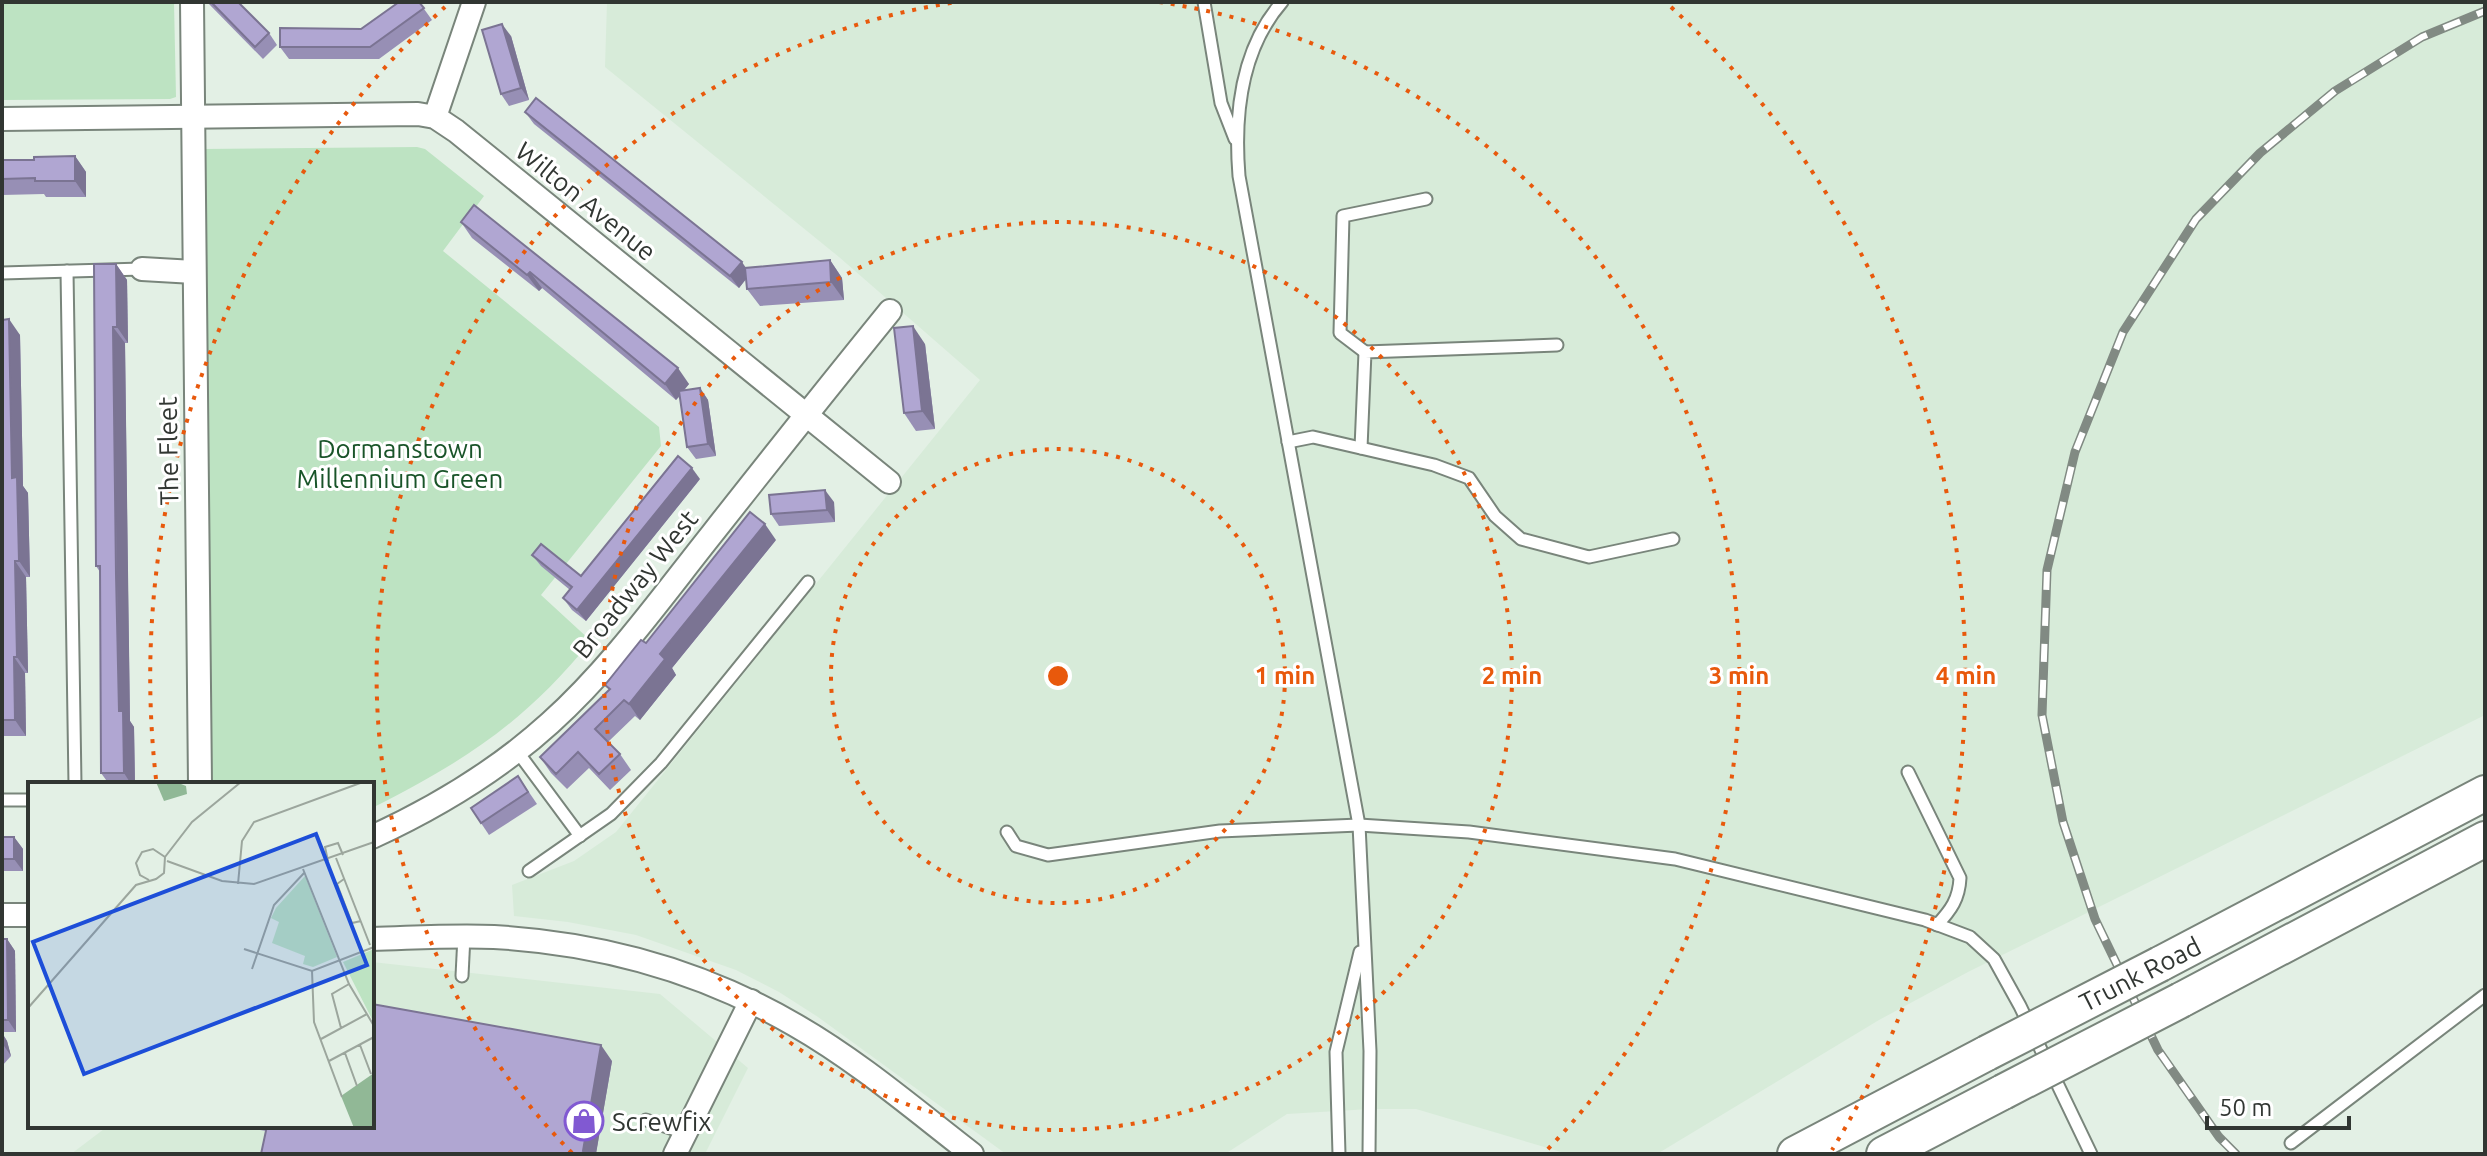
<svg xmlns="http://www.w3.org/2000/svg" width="2487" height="1156" viewBox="0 0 2487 1156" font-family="Ubuntu,sans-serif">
  <rect width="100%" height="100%" fill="#e3f0e5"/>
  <g fill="#d7ebd9">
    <path d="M607 2H2485V715L1968 972 1879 1020 1657 1154H1568L1416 1109H1370L1287 1114 1225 1154H1006L818 1017 779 992 736 970 636 935 568 922 514 916 512 885 574 861 616 832 980 380 839 257 605 67Z"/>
    <path d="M372 962 660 994 748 1068 705 1154H71L108 1126H372Z"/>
  </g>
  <g fill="#bde3c2">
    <path d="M2 2H174L176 97 170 99 2 100Z"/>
    <path d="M417 147 425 149 484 196 443 251 659 427 661 446 541 595 591 641C524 723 465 761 372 808V784H212L203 149Z"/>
  </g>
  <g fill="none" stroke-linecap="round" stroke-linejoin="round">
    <defs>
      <g id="lane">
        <path d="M1204 2 1221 103 1235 139"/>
        <path d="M1282 2C1240 50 1234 115 1239 176L1359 825 1370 1051 1369 1154"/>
        <path d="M67 271 75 784"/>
        <path d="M2 273 142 269"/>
        <path d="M1365 352 1340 333 1343 216 1426 199"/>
        <path d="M1288 442 1313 437 1434 465 1469 478 1495 516 1521 539 1589 557 1673 539"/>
        <path d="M1361 448 1365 352 1557 345"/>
        <path d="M517 751 580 836"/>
        <path d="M1908 772 1960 878C1959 899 1951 910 1937 925"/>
        <path d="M2 800H30"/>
        <path d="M1007 832 1016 846 1048 855 1220 831 1359 825 1469 832 1675 859 1925 920 1970 937 1994 959 2020 1006 2091 1154"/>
        <path d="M529 871 611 814 661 763 808 582"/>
        <path d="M462 976 464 936"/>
        <path d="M646 1120 685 1133"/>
        <path d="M2291 1143 2485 995"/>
        <path d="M1339 1154 1336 1052 1360 952"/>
      </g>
      <g id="street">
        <path d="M192 2 200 784"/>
        <path d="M435 117 474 2"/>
        <path d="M2 119 418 114 435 117 456 131 889 482"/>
        <path d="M142 269 194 272"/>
        <path d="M372 837C437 807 497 771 550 723 612 667 661 598 712 534 771 459 830 385 890 311"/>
        <path d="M2 915H30"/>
        <path d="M372 939C412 938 453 935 494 937 601 943 702 971 795 1025 858 1061 915 1110 972 1154"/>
        <path d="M675 1154 751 1001"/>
      </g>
      <g id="primary">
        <path d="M2160 964 2485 793"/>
        <path d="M2181 1000 2485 839"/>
        <path d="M1795 1154 1987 1053"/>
        <path d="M1884 1154 2003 1092"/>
      </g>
    </defs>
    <use href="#lane" stroke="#79857b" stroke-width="15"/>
    <use href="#street" stroke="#79857b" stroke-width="26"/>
    <use href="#primary" stroke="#79857b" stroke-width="38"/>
    <use href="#lane" stroke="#fff" stroke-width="11"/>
    <use href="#street" stroke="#fff" stroke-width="22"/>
    <use href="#primary" stroke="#fff" stroke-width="34"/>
    <defs>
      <path id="rail" d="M2236 1154 2219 1137 2158 1050 2095 919 2063 822 2042 715 2047 570 2075 452 2123 332 2196 219 2260 153 2335 91 2422 37 2485 11"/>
    </defs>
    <use href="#rail" stroke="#818a83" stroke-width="9"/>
    <use href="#rail" stroke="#fff" stroke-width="6" stroke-dasharray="18" stroke-linecap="butt"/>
    <defs>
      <g id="primary-bridge">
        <path d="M1987 1053 2160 964"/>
        <path d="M2003 1092 2181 1000"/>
      </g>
    </defs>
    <use href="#primary-bridge" stroke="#79857b" stroke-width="38" stroke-linecap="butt"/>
    <use href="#primary-bridge" stroke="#fff" stroke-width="34"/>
  </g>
  <g fill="#978fb5">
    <path d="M207 2H238L269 33 277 45 263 59Z"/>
    <path d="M419 2 432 20 379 59H289L280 47 361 29Z"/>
    <path d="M511 36 529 100 509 106 501 94Z"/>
    <path d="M525 112 746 268 830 260 842 278 844 300 760 306 747 289 746 279 739 288 534 124Z"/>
    <path d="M75 156 86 172V197H46L44 194 2 195V160H34Z"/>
    <path d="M461 222 689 384 684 390 700 388 708 400 716 456 696 459 687 447 680 396 676 400 542 288 539 291 472 238Z"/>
    <path d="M116 264 127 280 128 343H125L128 590 130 721 134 727 135 784H109L101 773 100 572 96 566Z"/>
    <path d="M2 320 20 335 23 486 28 493 30 577H26L28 673H25L26 736H4L2 734Z"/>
    <path d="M925 344 935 429 916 431 904 413Z"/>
    <path d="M700 479 586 621 572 610 563 598 570 590 541 566 532 555 581 576Z"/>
    <path d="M834 502 835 522 779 526 771 514Z"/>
    <path d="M776 540 672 668 676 675 640 720 635 716 608 742 620 754 631 770 610 790 589 768 567 789 551 773 540 757 609 690 605 685 646 643Z"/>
    <path d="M518 776 537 804 489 835 471 808Z"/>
    <path d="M2 837H14L23 849V871H2Z"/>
    <path d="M2 939H7L15 951 16 1032H2Z"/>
    <path d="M2 1033 7 1041 11 1056 2 1066Z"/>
    <path d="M612 1061 596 1153 266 1131 254 1129 252 1126H372Z"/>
  </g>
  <g fill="#7b7493">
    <path d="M502 24 511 36 529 100 521 88Z"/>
    <path d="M75 156 86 172V197L75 181Z"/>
    <path d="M830 260 842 278 844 300 831 282Z"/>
    <path d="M742 262 750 274 739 288 730 276Z"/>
    <path d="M116 264 127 280 128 343 117 327Z"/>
    <path d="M530 272 542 288 539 291 527 275Z"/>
    <path d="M9 319 20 335 23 486 28 493 30 577 19 561 12 478Z"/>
    <path d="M913 326 925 344 935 429 922 411Z"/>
    <path d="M113 327 125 343 130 721 134 727 135 784H131L124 773 119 711Z"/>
    <path d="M678 368 689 384 676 400 665 384Z"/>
    <path d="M700 388 708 400 716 456 708 444Z"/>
    <path d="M692 468 700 479 586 621 577 610Z"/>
    <path d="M825 490 834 502 835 522 827 510Z"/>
    <path d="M765 524 776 540 672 668 676 675 640 720 629 704 660 654Z"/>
    <path d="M15 561 26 577 28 673 17 657Z"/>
    <path d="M14 657 25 673 26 736 15 720Z"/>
    <path d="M14 837 23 849V871L14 859Z"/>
    <path d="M7 939 15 951 16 1032 8 1020Z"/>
    <path d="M2 1033 7 1041 11 1056 2 1043Z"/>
    <path d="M601 1045 612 1061 596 1154 583 1151Z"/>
  </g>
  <g fill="#b0a6d2" stroke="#7b7493" stroke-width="2">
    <path d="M211 2H238L269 33 255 47Z"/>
    <path d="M399 2H419L424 8 370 47H280V28L361 29Z"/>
    <path d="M502 24 521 88 501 94 482 30Z"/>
    <path d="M536 98 742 262 730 276 525 112Z"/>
    <path d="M75 156V181H35V178L2 179V160H34V157Z"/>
    <path d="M474 205 678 368 665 384 530 272 527 275 461 222Z"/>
    <path d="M830 260 831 282 747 289 745 268Z"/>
    <path d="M94 264H116L117 327H113L116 574 119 711H123L124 773H101L100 566H96Z"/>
    <path d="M9 319 12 478 17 477 19 561H15L17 657H14L15 720H2V320Z"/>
    <path d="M913 326 922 411 904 413 894 328Z"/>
    <path d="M700 388 708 444 687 447 679 391Z"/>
    <path d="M678 456 692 468 577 610 563 598 572 587 532 555 541 544 581 576Z"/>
    <path d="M825 490 827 510 771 514 769 495Z"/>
    <path d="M750 512 765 524 660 654 665 659 629 704 624 700 595 729 620 754 599 774 578 752 556 774 540 757 610 689 605 685 641 640 646 643Z"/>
    <path d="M518 776 528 792 481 823 471 808Z"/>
    <rect x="2" y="837" width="12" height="22"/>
    <path d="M2 939H7L8 1020H2Z"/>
    <path d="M372 1004 601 1045 583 1151 602 1154H261L267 1126H372Z"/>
  </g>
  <g fill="none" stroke="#e8590c" stroke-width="4" stroke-dasharray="4 8">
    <circle cx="1058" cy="676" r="227"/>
    <circle cx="1058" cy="676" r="454"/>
    <path d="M572 1153A681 681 0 0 1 957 2M1159 2A681 681 0 0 1 1544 1153"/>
    <path d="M156 779A908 908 0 0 1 445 7M1671 7A908 908 0 0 1 1832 1150"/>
  </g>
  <defs>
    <symbol id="shop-ring" viewBox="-11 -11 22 22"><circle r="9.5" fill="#fff" stroke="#8159d2" stroke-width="1.5"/><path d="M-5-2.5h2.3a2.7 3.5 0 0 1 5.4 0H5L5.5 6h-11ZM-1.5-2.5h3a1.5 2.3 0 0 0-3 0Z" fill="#8159d2"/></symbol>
  </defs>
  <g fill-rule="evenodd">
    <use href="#shop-ring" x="562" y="1099" width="44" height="44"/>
  </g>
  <g text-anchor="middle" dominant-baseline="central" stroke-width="6" stroke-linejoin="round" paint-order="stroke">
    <g font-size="26" fill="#313632" stroke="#fff">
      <text transform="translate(586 201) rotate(39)">Wilton Avenue</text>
      <text transform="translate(168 451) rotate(-91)">The Fleet</text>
      <text transform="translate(635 584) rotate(-51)">Broadway West</text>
      <text transform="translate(2140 974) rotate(-27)">Trunk Road</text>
    </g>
    <g font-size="26" fill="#195429" stroke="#fff">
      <text x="400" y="448">Dormanstown<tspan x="400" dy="30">Millennium Green</tspan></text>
    </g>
    <g font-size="26" fill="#313632" stroke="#fff" text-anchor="start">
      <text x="612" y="1121">Screwfix</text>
    </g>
  </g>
  <g transform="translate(28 782)">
    <rect width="346" height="346" fill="#e3f0e5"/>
    <path d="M277 94 309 175 285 185 275 182 277 174 244 161 251 140 243 136 248 126ZM346 167V241L315 180Z" fill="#bde3c2"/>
    <path d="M346 291V346H326L313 314Z" fill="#91b896"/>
    <path d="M128 0H148L158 4 159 12 136 19Z" fill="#90b896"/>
    <path fill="none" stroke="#9ca69d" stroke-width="2" d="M137 75 164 40 213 0M308 76 342 163M139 79 194 99 226 102 346 60M300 79 297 65 310 61 315 73M275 87 321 202 346 244M316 97 309 102 324 141 333 139M210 102 214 59 226 40 335 0M216 167 284 189 346 165M224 187 246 123 277 90M284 189 286 240 314 315M0 226 108 103 128 97 136 91 137 75 125 67 114 70 108 81 112 93 121 98M313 246 304 212 321 202M293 257 339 232M332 263 343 292M317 271 329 304M301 279 346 255"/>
    <path fill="#1d4ed8" fill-opacity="0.15" stroke="#1d4ed8" stroke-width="4" d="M288 52 339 183 56 292 5 160Z"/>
    <rect width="346" height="346" fill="none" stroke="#313632" stroke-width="4"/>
  </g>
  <circle cx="1058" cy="676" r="12" fill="#e8590c" stroke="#fff" stroke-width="4"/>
  <g font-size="24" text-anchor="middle" font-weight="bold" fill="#e8590c" stroke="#fff" stroke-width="6" stroke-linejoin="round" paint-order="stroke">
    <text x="1285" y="684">1 min</text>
    <text x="1512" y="684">2 min</text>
    <text x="1739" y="684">3 min</text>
    <text x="1966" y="684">4 min</text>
  </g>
  <rect width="2487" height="1156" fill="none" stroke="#313632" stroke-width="8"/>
  <path d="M2207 1116v12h142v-12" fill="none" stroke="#313632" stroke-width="4"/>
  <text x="2219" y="1116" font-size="24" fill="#313632" stroke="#ffffff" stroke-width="6" paint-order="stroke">50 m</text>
</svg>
